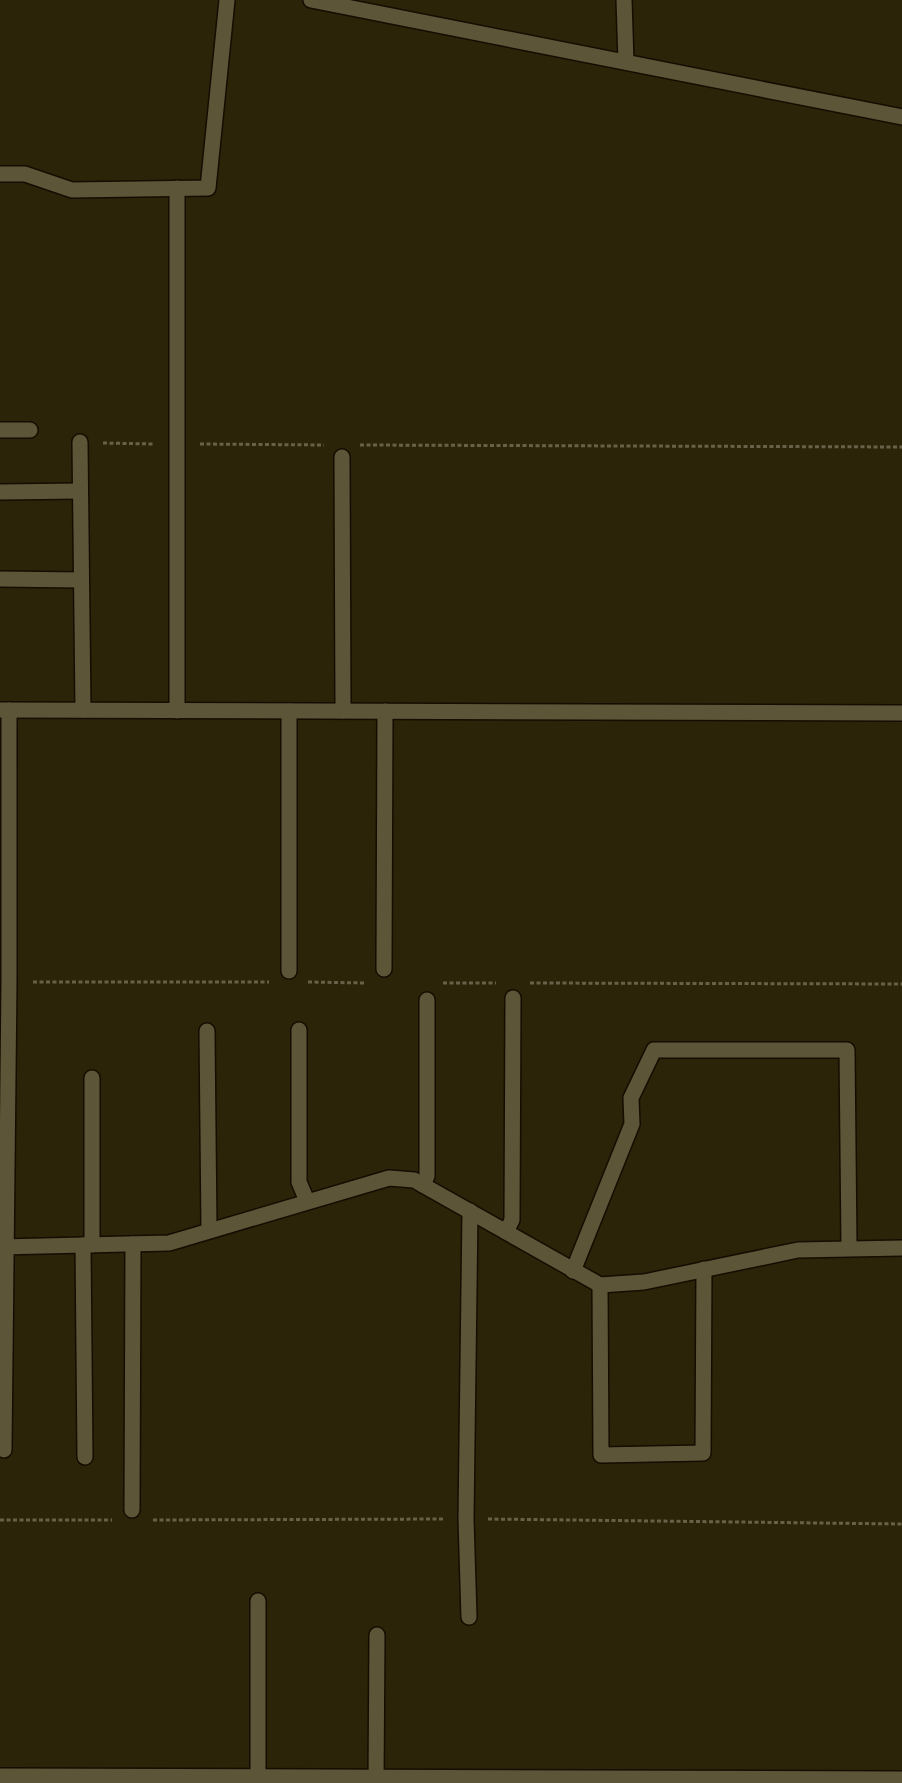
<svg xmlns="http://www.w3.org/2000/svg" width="902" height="1783" viewBox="0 0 902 1783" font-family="'Times New Roman',serif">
  <rect width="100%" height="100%" fill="#2c2408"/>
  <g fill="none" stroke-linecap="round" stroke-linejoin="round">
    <defs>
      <g id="lane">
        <path d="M0 174H25L72 190 208 188 227 0"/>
        <path d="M177 188V711"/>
        <path d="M0 430H30"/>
        <path d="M80 442 83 710"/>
        <path d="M342 457 343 711"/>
        <path d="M0 492 80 491"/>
        <path d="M0 579 81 580"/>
        <path d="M289 711V971"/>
        <path d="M384 969 385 711"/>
        <path d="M299 1030V1182L307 1201"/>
        <path d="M207 1031 209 1230"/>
        <path d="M423 1185 427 1176V1000"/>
        <path d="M506 1232 512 1220 513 998"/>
        <path d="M83 1245 85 1457"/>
        <path d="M92 1245V1078"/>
        <path d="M573 1271 632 1124 631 1098 654 1050H847L849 1247"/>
        <path d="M600 1285 601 1455 703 1453 704 1269"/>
        <path d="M4 1450 9 982V710"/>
        <path d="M132 1510 133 1244"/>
        <path d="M469 1617 466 1519 470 1211"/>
        <path d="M258 1783V1601"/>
        <path d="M376 1783 377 1635"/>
      </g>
      <g id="street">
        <path d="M624 0 626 62"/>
        <path d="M0 710 902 713"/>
        <path d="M0 1247 169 1243 389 1178 414 1180 600 1285 644 1282 798 1250 902 1248"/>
        <path d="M0 1776 902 1779"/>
      </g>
      <path id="secondary" d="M311 0 902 117"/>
    </defs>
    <use href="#lane" stroke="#150d00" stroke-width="18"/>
    <use href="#street" stroke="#150d00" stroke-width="18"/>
    <use href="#secondary" stroke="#150d00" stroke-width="18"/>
    <g stroke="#686149" stroke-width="3" stroke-dasharray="4 2.5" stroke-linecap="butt">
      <path d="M103 443 154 444"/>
      <path d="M200 444 324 445"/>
      <path d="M360 445 902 447"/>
      <path d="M33 982H269"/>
      <path d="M308 982 366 983"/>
      <path d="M443 983H496"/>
      <path d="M530 983 902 984"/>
      <path d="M488 1519 902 1524"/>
      <path d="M0 1520H112"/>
      <path d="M153 1520 444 1519"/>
    </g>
    <use href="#lane" stroke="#5d5538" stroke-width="15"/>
    <use href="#street" stroke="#5d5538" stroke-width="15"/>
    <use href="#secondary" stroke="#5d5538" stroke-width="15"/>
  </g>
</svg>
